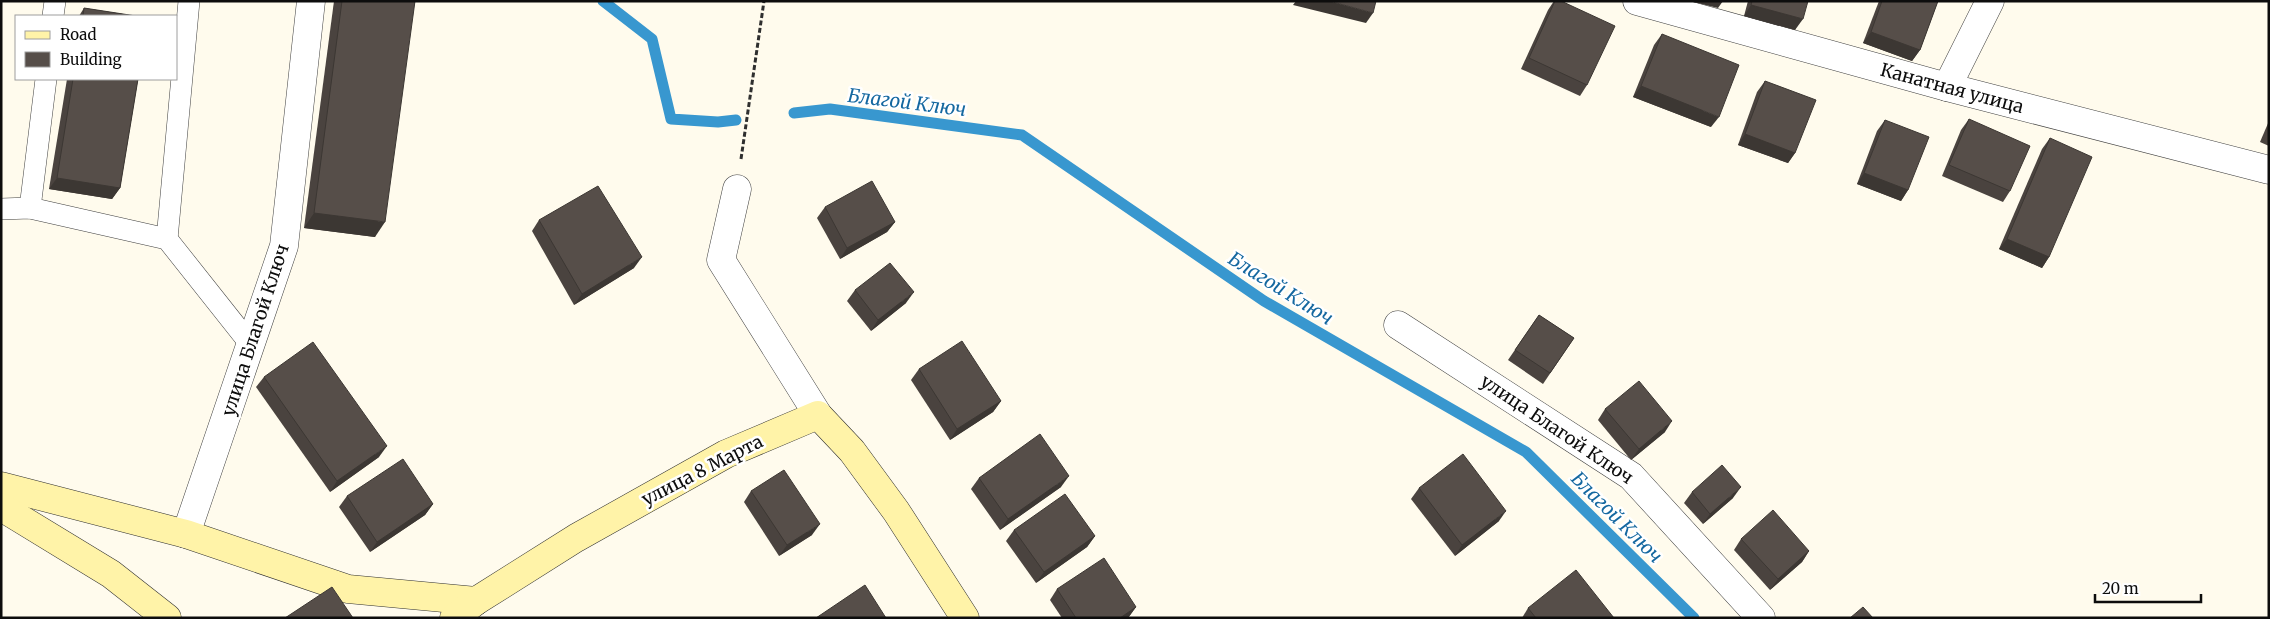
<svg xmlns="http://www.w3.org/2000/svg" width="2270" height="619" viewBox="0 0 2270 619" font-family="Merriweather,serif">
  <rect width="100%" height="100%" fill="#fffbed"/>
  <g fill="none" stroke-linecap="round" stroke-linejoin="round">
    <g stroke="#3897cf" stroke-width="11">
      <path d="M603 1 652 39 671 119 718 122 736 120"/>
      <path d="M794 113 830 109 1022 135 1264 301 1526 452 1694 618"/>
    </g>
    <defs>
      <g id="lane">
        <path d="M53 16 55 1"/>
        <path d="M30 208 46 79"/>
        <path d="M1 209 30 208 167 239 251 345"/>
        <path d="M167 239 189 1"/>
      </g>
      <g id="street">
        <path d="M1637 1 1947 87 2269 170"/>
        <path d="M1947 87 1990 1"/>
        <path d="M737 189 721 260 818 415"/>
        <path d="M1398 325 1631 476 1761 618"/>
        <path d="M186 534 284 246 311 1"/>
      </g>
      <g id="secondary">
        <path d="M1 486 186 534 348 589 476 601"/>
        <path d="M1 507 111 574 167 618"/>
        <path d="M454 618 476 601 576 538 726 454 818 415 852 451 896 511 965 618"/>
      </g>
    </defs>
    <use href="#lane" stroke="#404040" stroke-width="22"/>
    <use href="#street" stroke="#404040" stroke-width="29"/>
    <use href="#secondary" stroke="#2f2f2f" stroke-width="29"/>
    <path stroke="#2f2f2f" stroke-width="3" stroke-dasharray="5 2.5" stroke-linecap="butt" d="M741 159 764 1"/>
    <use href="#lane" stroke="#fff" stroke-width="21"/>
    <use href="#street" stroke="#fff" stroke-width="28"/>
    <use href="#secondary" stroke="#fff3a8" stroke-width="28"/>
  </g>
  <g fill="#4a433f">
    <path d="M334 1H415L375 237 304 228Z"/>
    <path d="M1554 1H1561L1587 85 1580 96 1521 69 1548 10Z"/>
    <path d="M1748 1H1808L1795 30 1744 16Z"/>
    <path d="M1879 1H1938L1920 50 1912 61 1863 43Z"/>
    <path d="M84 8 136 16H79Z"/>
    <path d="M1662 34 1711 127 1633 97 1654 45Z"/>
    <path d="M67 79H138L120 188 112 199 49 189Z"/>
    <path d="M1765 81 1795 153 1788 163 1738 145 1757 92Z"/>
    <path d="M1969 119 2010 191 2003 202 1942 176 1961 130Z"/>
    <path d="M1885 120 1908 190 1901 201 1857 184 1877 131Z"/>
    <path d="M2269 121V146L2260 142Z"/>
    <path d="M2050 138 2049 257 2042 268 1999 249 2042 149Z"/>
    <path d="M825 207 895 222 887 232 840 259 817 218Z"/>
    <path d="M539 220 634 268 574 305 532 231Z"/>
    <path d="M855 290 906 303 871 331 847 301Z"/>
    <path d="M1539 315 1574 338 1543 384 1508 360Z"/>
    <path d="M919 369 1001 401 993 412 950 440 911 380Z"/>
    <path d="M264 377 379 457 330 492 256 387Z"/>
    <path d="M1605 409 1665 432 1631 460 1598 420Z"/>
    <path d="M979 478 1061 487 1000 530 971 489Z"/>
    <path d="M1419 488 1499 521 1455 556 1411 499Z"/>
    <path d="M751 491 812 535 779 556 744 502Z"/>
    <path d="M1692 492 1733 498 1703 524 1684 503Z"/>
    <path d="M347 496 433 504 425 515 370 552 339 507Z"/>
    <path d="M1014 530 1095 536 1087 547 1036 583 1006 541Z"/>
    <path d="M1741 539 1809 551 1802 562 1770 590 1734 550Z"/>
    <path d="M1057 589 1136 607 1128 618H1062L1050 600Z"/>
    <path d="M1528 608 1614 618H1522Z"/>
  </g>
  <g fill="#3c3733">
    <path d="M1296 1H1329L1373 13 1366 23 1293 5Z"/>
    <path d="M1689 1H1723L1718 8Z"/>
    <path d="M1751 5 1803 19 1795 30 1744 16Z"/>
    <path d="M1871 32 1920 50 1912 61 1863 43Z"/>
    <path d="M1641 86 1719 117 1711 127 1633 97Z"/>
    <path d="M1745 134 1795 153 1788 163 1738 145Z"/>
    <path d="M1864 173 1908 190 1901 201 1857 184Z"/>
    <path d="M57 178 120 188 112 199 49 189Z"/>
    <path d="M314 213 385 222 375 237 304 228Z"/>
    <path d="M895 222 887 232 840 259 847 248Z"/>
    <path d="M2007 239 2049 257 2042 268 1999 249Z"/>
    <path d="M642 257 634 268 574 305 582 294Z"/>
    <path d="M914 292 906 303 871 331 878 320Z"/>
    <path d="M1001 401 993 412 950 440 957 429Z"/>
    <path d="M1672 421 1665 432 1631 460 1639 449Z"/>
    <path d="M387 446 379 457 330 492 337 481Z"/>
    <path d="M1069 476 1061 487 1000 530 1008 519Z"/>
    <path d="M1741 487 1733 498 1703 524 1710 514Z"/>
    <path d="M433 504 425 515 370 552 377 542Z"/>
    <path d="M1506 511 1499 521 1455 556 1462 545Z"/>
    <path d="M820 524 812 535 779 556 787 545Z"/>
    <path d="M1095 536 1087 547 1036 583 1044 572Z"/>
    <path d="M1809 551 1802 562 1770 590 1778 579Z"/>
    <path d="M1136 607 1128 618H1120Z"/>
  </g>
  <g fill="#564e49" stroke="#3c3733">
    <path d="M342 1H415L385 222 314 213Z"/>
    <path d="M1329 1H1376L1373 13Z"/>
    <path d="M1555 1H1561L1615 26 1587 85 1529 58Z"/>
    <path d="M1752 1H1808L1803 19 1751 5Z"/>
    <path d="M1882 1H1938L1920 50 1871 32Z"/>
    <path d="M84 8 136 16H83Z"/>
    <path d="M1662 34 1739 65 1719 117 1641 86Z"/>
    <path d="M73 79H138L120 188 57 178Z"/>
    <path d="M1765 81 1816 100 1795 153 1745 134Z"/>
    <path d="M1969 119 2030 146 2010 191 1949 165Z"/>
    <path d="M1885 120 1929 137 1908 190 1864 173Z"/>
    <path d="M2050 138 2092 157 2049 257 2007 239Z"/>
    <path d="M872 181 895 222 847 248 825 207Z"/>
    <path d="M598 186 642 257 582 294 539 220Z"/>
    <path d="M890 263 914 292 878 320 855 290Z"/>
    <path d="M1539 315 1574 338 1550 373 1515 350Z"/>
    <path d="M962 341 1001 401 957 429 919 369Z"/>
    <path d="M313 342 387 446 337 481 264 377Z"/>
    <path d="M1639 381 1672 421 1639 449 1605 409Z"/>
    <path d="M1040 434 1069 476 1008 519 979 478Z"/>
    <path d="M1463 454 1506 511 1462 545 1419 488Z"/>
    <path d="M403 459 433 504 377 542 347 496Z"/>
    <path d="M1722 465 1741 487 1710 514 1692 492Z"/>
    <path d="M784 470 820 524 787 545 751 491Z"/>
    <path d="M1065 494 1095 536 1044 572 1014 530Z"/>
    <path d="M1773 510 1809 551 1778 579 1741 539Z"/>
    <path d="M1104 558 1136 607 1120 618H1076L1057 589Z"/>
    <path d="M1576 570 1614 618H1536L1528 608Z"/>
    <path d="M865 585 886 618H816Z"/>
    <path d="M332 587 353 618H285Z"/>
    <path d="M1863 607 1873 618H1850Z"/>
  </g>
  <g text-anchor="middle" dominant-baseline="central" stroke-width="5" stroke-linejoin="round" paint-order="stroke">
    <g font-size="18" fill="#0d0d0d" stroke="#fff">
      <text transform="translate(1952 88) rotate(15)">Канатная улица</text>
      <text transform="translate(255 330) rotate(-72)">улица Благой Ключ</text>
      <text transform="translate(1557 429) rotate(34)">улица Благой Ключ</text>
      <text transform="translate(702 470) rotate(-27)">улица 8 Марта</text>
    </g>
    <g font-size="19" font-style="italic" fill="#1568a0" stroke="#fff">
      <text transform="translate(907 102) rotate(7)">Благой Ключ</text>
      <text transform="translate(1281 288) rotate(32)">Благой Ключ</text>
      <text transform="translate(1617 517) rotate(45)">Благой Ключ</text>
    </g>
  </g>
  <rect width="2270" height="619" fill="none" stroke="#0d0d0d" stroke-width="5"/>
  <rect x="15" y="15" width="162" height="65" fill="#ffffff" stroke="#9e9e9e"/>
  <rect x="25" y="31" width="25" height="8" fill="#fff3a8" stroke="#9e9e9e"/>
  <text x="60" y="40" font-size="15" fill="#0d0d0d">Road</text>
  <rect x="25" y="52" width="25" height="15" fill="#564e49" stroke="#9e9e9e"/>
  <text x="60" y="65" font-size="15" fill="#0d0d0d">Building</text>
  <path d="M2095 594v8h106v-8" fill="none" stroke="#0d0d0d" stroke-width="2.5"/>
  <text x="2102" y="594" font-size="15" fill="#0d0d0d" stroke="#ffffff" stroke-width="4" paint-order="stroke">20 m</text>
</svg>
